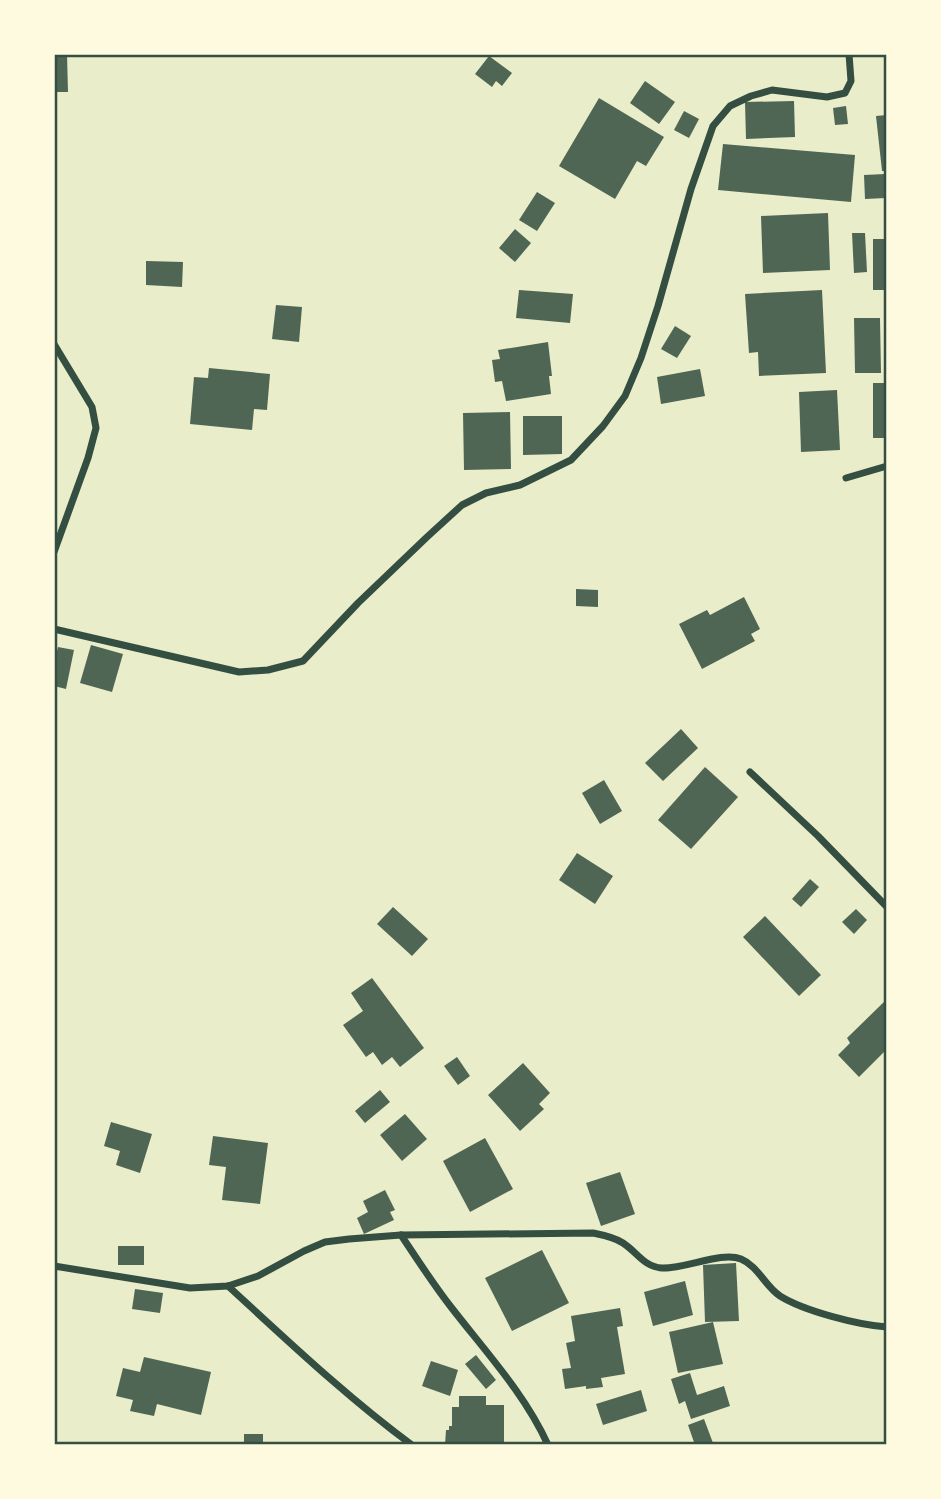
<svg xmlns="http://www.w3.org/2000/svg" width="941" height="1499" viewBox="0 0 941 1499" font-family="Helvetica,sans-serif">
  <rect width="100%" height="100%" fill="#e9edc9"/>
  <g fill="#4f6655">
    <path d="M54 54H67L68 92H54Z"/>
    <path d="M489 56 512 73 502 86 496 81 492 87 475 74Z"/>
    <path d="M645 81 675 102 659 124 630 103Z"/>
    <path d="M599 98 664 137 646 166 637 161 615 199 559 166Z"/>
    <path d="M794 101 795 137 746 139 745 102Z"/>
    <path d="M846 106 848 124 835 125 833 108Z"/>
    <path d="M684 111 699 119 689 138 674 130Z"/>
    <path d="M887 115V171H882L876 116Z"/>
    <path d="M723 144 855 155 851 202 718 190Z"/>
    <path d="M885 174 886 198 865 199 864 175Z"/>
    <path d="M537 192 555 203 537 231 519 220Z"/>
    <path d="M828 213 830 270 763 273 761 216Z"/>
    <path d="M515 229 531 243 515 262 499 248Z"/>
    <path d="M852 233H865L867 272 854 273Z"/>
    <rect x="873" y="239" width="14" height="51"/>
    <path d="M146 261 183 262 182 287 146 285Z"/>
    <path d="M519 290 573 294 570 323 516 318Z"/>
    <path d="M822 290 826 373 759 376 758 352 749 353 745 294Z"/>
    <path d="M276 305 302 307 299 342 272 339Z"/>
    <path d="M854 318H880L881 373H855Z"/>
    <path d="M675 326 691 336 677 358 661 349Z"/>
    <path d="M548 342 552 376H549L551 394 506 401 502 381 495 382 492 360 500 359 498 350Z"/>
    <path d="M209 368 270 374 267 410 254 409 252 430 190 424 194 377 208 378Z"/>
    <path d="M700 369 705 396 661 404 657 377Z"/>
    <rect x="873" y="383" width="14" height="55"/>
    <path d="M837 390 840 450 801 452 799 392Z"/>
    <path d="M510 412 511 469 464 470 463 413Z"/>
    <path d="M523 416H562V454L523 455Z"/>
    <path d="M576 589 598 590V607L576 606Z"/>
    <path d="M744 597 760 629 751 634 755 641 702 669 679 624 707 610 710 615Z"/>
    <path d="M91 645 123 654 112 692 80 683Z"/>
    <path d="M58 647 74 650 66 689 54 686V663Z"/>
    <path d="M681 729 698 748 663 781 645 763Z"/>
    <path d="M705 767 738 797 691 849 658 820Z"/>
    <path d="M604 780 622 811 600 824 582 793Z"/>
    <path d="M577 853 613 876 595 904 559 880Z"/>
    <path d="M810 879 819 887 801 907 792 899Z"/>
    <path d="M393 907 428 939 412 956 377 924Z"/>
    <path d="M856 909 867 920 854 934 842 922Z"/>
    <path d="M765 916 821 975 799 996 743 937Z"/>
    <path d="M372 978 424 1048 400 1067 392 1057 382 1065 373 1052 366 1057 343 1025 363 1011 351 993Z"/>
    <path d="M887 999V1049L859 1077 838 1055 850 1043 847 1038Z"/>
    <path d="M457 1057 470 1076 458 1085 444 1066Z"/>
    <path d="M523 1063 550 1093 539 1104 544 1109 520 1131 488 1095Z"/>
    <path d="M380 1090 390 1102 365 1123 355 1111Z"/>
    <path d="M405 1114 427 1139 402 1161 380 1135Z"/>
    <path d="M111 1122 152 1134 140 1173 116 1165 120 1151 104 1146Z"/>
    <path d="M213 1136 268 1143 260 1204 222 1200 226 1167 209 1165Z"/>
    <path d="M485 1138 513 1189 470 1212 443 1161Z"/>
    <path d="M620 1172 635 1214 601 1226 586 1183Z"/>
    <path d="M385 1190 395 1210 390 1212 394 1220 364 1234 357 1218 368 1212 363 1201Z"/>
    <rect x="118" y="1246" width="26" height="19"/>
    <path d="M542 1250 569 1303 512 1331 485 1278Z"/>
    <path d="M736 1263 739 1321 705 1322 703 1265Z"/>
    <path d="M685 1281 693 1315 653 1326 644 1292Z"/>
    <path d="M135 1289 163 1293 160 1313 132 1309Z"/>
    <path d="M620 1308 623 1326 617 1327 625 1374 601 1378 603 1387 586 1389V1386L565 1389 562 1369 571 1368 566 1343 575 1341 571 1316Z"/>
    <path d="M713 1322 723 1364 678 1373 669 1332Z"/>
    <path d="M476 1355 496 1380 486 1389 465 1364Z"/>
    <path d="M144 1357 211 1372 201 1415 157 1404 154 1416 130 1411 133 1400 116 1396 123 1368 140 1372Z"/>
    <path d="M431 1361 458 1370 450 1396 422 1386Z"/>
    <path d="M690 1373 697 1395 724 1386 730 1406 691 1419 685 1401 679 1404 671 1379Z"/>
    <path d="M641 1390 647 1411 603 1425 596 1404Z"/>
    <path d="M459 1396H486V1405H504V1445H445L446 1430H449V1426H452V1407H459Z"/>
    <path d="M704 1419 713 1443 708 1445H695L688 1425Z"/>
    <rect x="244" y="1434" width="19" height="11"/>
  </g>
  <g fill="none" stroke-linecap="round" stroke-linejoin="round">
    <g stroke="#344e41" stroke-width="7">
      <path d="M54 344 92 407 96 428 88 458 54 552"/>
      <path d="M846 478 887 466"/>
      <path d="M54 629 239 672 268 670 303 661 358 603 427 537 462 505 486 493 520 485 571 460 603 426 625 396 641 358 658 306 691 189 713 126 730 106 751 96 772 90 827 97 845 93 851 81 849 54"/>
      <path d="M750 772 818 836 887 907"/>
      <path d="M401 1235C417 1259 433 1284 451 1307 485 1351 525 1394 548 1445"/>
      <path d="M54 1266 190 1288 228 1286 258 1276 304 1251 325 1242 349 1239 401 1235 593 1233C603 1235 614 1237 623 1243 637 1252 644 1267 662 1268 685 1269 722 1251 741 1259 758 1266 765 1286 780 1296 804 1311 858 1325 887 1327"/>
      <path d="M228 1286C288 1341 347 1397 412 1445"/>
    </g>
  </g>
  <rect width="941" height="1499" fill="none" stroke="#fefae0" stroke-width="112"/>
  <rect x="56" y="56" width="829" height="1387" fill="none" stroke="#344e41" stroke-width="2.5"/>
</svg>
